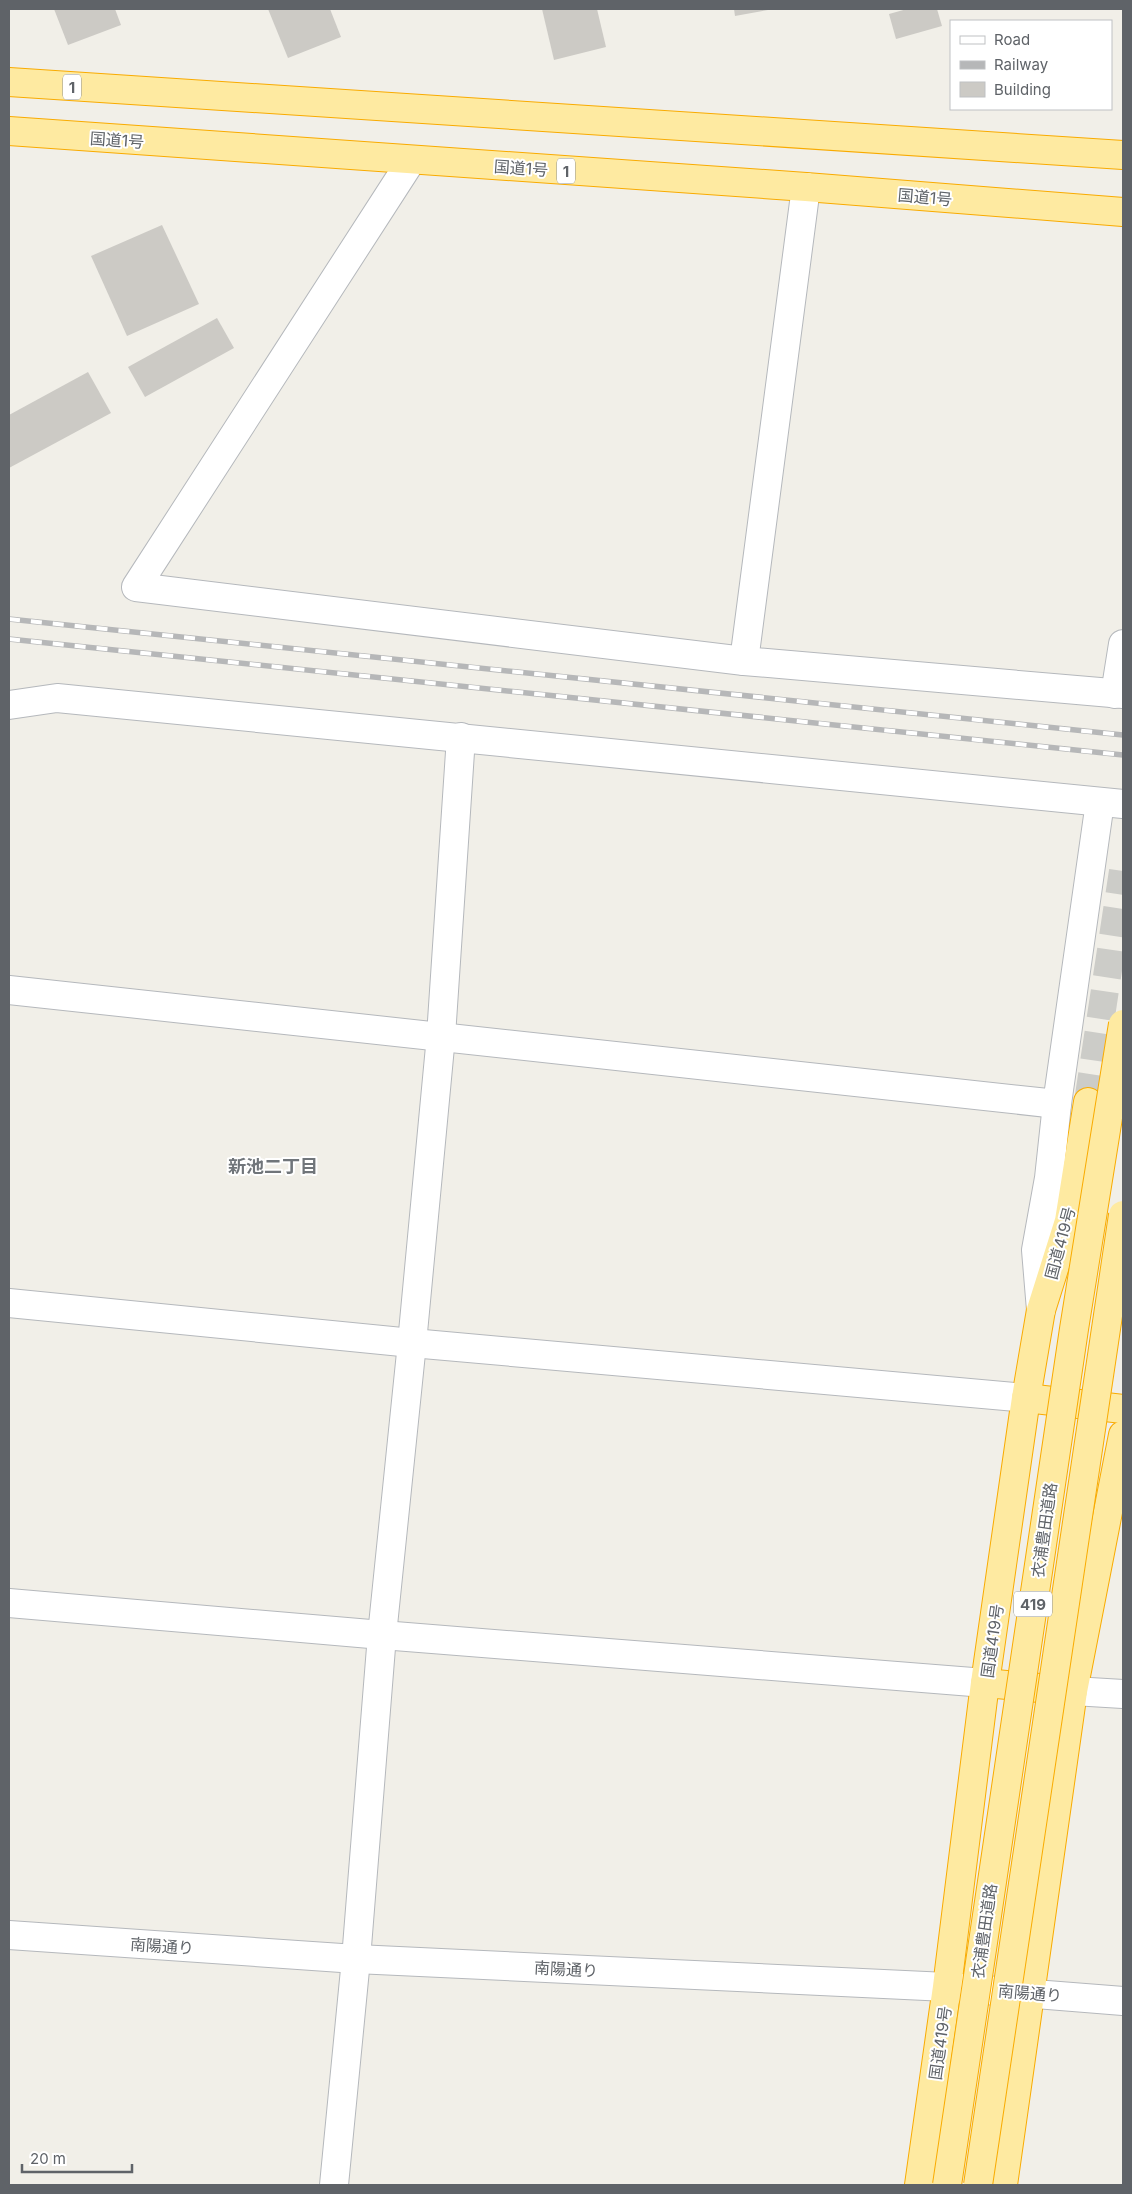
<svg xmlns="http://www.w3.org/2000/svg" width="1132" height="2194" viewBox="0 0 1132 2194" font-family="Inter,'Noto Sans JP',sans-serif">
  <rect width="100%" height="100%" fill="#f1efe8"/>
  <g fill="#cccac5">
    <path d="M54 9H115L121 25 68 45Z"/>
    <path d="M268 9H330L341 37 288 58Z"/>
    <path d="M542 9H597L606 47 554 60Z"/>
    <path d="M734 9H768V10L735 16Z"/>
    <path d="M907 9H937L942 26 896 39 889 14Z"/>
    <path d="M162 225 199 304 127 336 91 256Z"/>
    <path d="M217 318 234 348 145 397 128 367Z"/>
    <path d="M88 372 111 413 9 468V415Z"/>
  </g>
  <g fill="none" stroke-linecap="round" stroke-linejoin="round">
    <path stroke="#ccccc8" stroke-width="28" stroke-dasharray="28 14" stroke-linecap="butt" d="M1088 1102 1123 871"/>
    <defs>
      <g id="minor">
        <path d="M411 161 136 587 744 661 1123 694"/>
        <path d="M744 661 806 187"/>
        <path d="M1115 694 1123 644"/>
        <path d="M9 990 1057 1104 1100 802"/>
        <path d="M9 1303 412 1343 1026 1398"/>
        <path d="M1041 1310 1036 1250 1049 1178 1057 1104"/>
        <path d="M9 1603 382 1635 985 1683"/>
        <path d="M1073 1691 1123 1694"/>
        <path d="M334 2185 356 1959 382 1635 412 1343 441 1036 461 737"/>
      </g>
      <g id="tertiary">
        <path d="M9 705 57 698 1123 804"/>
        <path d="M9 1935 356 1959 947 1987 1123 2001"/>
      </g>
      <g id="trunk">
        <path d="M9 82 1123 155"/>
        <path d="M9 131 806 187 1123 212"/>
        <path d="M1026 1398 1123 1409"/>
        <path d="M985 1683 1073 1691"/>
        <path d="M919 2185 947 1987 985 1683 1026 1398 1041 1310 1069 1221 1088 1102"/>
        <path d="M1003 2185 1073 1691 1123 1435"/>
      </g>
    </defs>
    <use href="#minor" stroke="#b5b8bc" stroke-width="30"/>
    <use href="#tertiary" stroke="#b5b8bc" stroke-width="30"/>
    <use href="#trunk" stroke="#f9ab00" stroke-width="30"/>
    <use href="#minor" stroke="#fff" stroke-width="28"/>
    <use href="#tertiary" stroke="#fff" stroke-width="28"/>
    <use href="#trunk" stroke="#feeaa1" stroke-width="28"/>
    <defs>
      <g id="rail">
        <path d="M9 619 1123 735"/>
        <path d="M9 639 1123 755"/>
      </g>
    </defs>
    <use href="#rail" stroke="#b6b7b8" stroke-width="5.5"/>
    <use href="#rail" stroke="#fff" stroke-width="4" stroke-dasharray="11" stroke-linecap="butt"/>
    <defs>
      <g id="trunk-bridge">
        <path d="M947 2185 1074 1329 1123 1024"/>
        <path d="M978 2185 1123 1215"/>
      </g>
    </defs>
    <use href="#trunk-bridge" stroke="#f9ab00" stroke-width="30" stroke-linecap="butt"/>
    <use href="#trunk-bridge" stroke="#feeaa1" stroke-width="28"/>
  </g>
  <g text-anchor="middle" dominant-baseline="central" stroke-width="4" stroke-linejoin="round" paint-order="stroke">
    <g fill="#fff" stroke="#8f9295" stroke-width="1">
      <rect x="63" y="74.5" width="18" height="25" rx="4"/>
      <rect x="557" y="158.5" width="18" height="25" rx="4"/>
      <rect x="1014" y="1591.5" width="38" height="25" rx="4"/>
    </g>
    <g font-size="15" font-weight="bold" fill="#5f6368">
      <text x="72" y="87">1</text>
      <text x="566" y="171">1</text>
      <text x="1033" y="1604">419</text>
    </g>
    <g font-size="16" fill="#5f6368" stroke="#fff">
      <text transform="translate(117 140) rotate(4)">国道1号</text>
      <text transform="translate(521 168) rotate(4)">国道1号</text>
      <text transform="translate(925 197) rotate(5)">国道1号</text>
      <text transform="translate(1060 1243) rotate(-75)">国道419号</text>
      <text transform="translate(1044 1530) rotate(-82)">衣浦豊田道路</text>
      <text transform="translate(992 1641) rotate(-82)">国道419号</text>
      <text transform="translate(984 1931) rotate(-82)">衣浦豊田道路</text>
      <text transform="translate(162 1946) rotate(4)">南陽通り</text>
      <text transform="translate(566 1969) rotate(3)">南陽通り</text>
      <text transform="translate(1030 1993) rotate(5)">南陽通り</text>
      <text transform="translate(940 2043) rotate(-82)">国道419号</text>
    </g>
    <g font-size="18" font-weight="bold" fill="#70757a" stroke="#fff">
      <text x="273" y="1166">新池二丁目</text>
    </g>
  </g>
  <rect width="1132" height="2194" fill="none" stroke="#5f6368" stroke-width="20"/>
  <rect x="950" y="20" width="162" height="90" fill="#ffffff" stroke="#bfc1c3"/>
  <rect x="960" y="36" width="25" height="8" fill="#ffffff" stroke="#bfc1c3"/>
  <text x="994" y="45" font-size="15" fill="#5f6368">Road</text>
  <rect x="960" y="61" width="25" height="8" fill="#b6b7b8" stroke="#bfc1c3"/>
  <text x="994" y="70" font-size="15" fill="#5f6368">Railway</text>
  <rect x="960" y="82" width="25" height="15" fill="#cccac5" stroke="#bfc1c3"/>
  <text x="994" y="95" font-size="15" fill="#5f6368">Building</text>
  <path d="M22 2164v8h110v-8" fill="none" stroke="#5f6368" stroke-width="2.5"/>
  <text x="30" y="2164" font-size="15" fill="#5f6368" stroke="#ffffff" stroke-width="4" paint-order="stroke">20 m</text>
</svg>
